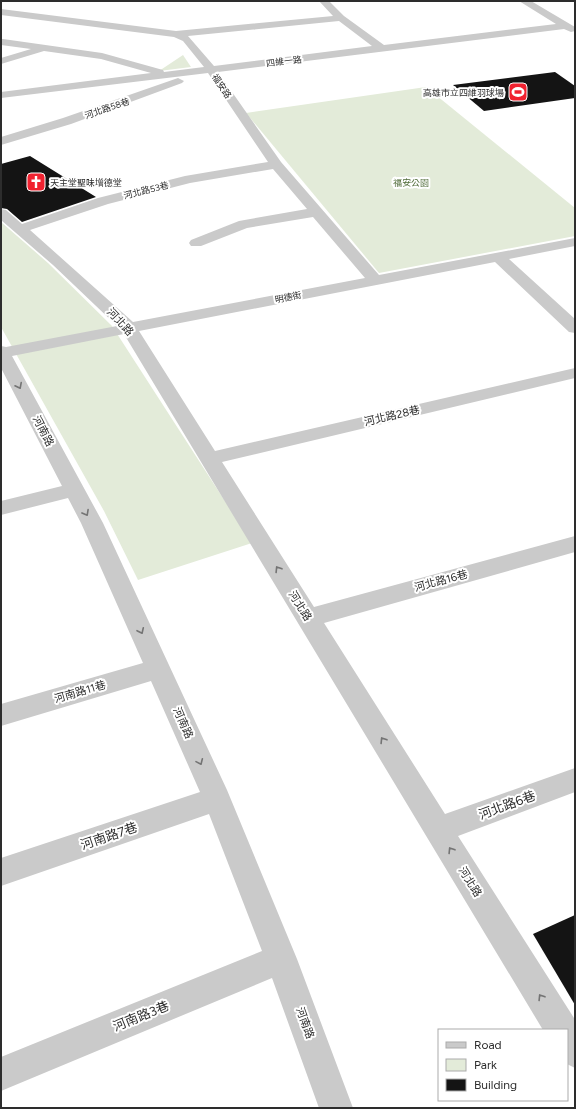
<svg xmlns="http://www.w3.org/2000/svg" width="576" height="1109" viewBox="0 0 576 1109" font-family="Figtree,'Noto Sans TC',sans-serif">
  <rect width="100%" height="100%" fill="#fff"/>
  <g fill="#e3ebd9">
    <path d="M183 55 191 67 159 71Z"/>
    <path d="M426 87 575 208V236L379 273 246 113Z"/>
    <path d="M1 222 48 263 112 326 252 543 138 580 104 511 1 327Z"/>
  </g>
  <g fill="#141414">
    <path d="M555 72 575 86V98L484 111 453 85Z"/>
    <path d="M30 156 96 197 22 222 7 209 1 208V164Z"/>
    <path d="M575 915V1005L533 934Z"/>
  </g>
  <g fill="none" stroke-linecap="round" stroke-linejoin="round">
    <g fill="#cacaca" fill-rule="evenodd">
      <path d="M319 1H329L344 16 384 45 556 24 519 1H531L575 27V31L571 32 564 29 218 72 281 162 379 275 575 238V246L509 259 575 319V333L569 332 495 262 139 331 215 451 575 368V378L222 462 314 607 575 536V552L324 623 445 814 575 768V792L458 836 574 1018 575 1068 567 1064V1030H543L124 334 12 356 103 523 227 790 297 959 353 1108H319L272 978 1 1091V1057L262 951 209 814 1 886V858L200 792 151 681 1 726V704L143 663 81 523 68 498 1 515V501L62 486 1 368V346L6 347 117 326 53 265 1 220V209L6 210 22 224 98 198 185 176 268 162 208 73 1 98V92L151 73 101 59 44 51 1 64V58L31 49 1 45V39H3L102 53 163 70 164 72 204 67 183 41 174 37 1 15V9L176 31 333 16ZM339 21 372 46 214 66 188 36ZM273 169 307 209 239 221 191 240 189 243 191 246H201L247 228 313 217 365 278 133 322 30 230 108 204 190 183Z"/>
      <path d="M178 78 184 81 182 83 71 124 1 145V137L63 118Z"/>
    </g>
  </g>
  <defs><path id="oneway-chevron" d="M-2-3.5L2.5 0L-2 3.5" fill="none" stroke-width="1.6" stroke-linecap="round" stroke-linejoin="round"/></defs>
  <g stroke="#747474">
    <use href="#oneway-chevron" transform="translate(19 386) rotate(63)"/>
    <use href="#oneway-chevron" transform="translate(86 513) rotate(61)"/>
    <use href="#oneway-chevron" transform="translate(278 569) rotate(-122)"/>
    <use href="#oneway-chevron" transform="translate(141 631) rotate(65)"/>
    <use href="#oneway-chevron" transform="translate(383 740) rotate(-122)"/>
    <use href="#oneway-chevron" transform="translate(200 762) rotate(66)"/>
    <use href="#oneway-chevron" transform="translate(451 850) rotate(-122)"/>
    <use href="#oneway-chevron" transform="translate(541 997) rotate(-122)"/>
  </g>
  <defs>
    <symbol id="stadium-square" viewBox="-11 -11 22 22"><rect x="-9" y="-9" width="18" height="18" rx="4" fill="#f02230" stroke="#fff"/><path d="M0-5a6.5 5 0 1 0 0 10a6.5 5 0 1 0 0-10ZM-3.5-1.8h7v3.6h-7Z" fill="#fff"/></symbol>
    <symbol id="church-square" viewBox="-11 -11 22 22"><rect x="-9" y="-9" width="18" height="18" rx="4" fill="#f02230" stroke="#fff"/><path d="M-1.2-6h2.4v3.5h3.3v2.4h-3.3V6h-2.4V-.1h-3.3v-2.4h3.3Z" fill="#fff"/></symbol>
  </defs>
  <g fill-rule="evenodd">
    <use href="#stadium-square" x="507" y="81" width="22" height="22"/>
    <use href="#church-square" x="25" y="171" width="22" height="22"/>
  </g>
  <g text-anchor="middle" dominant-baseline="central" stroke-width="4" stroke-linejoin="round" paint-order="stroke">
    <g font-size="9" fill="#2d2d2d" stroke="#fff">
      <text transform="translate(284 61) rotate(-7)">四維一路</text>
      <text transform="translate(222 86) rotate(56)">福安路</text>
      <text transform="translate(107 108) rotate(-19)">河北路58巷</text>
      <text transform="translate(146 190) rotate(-14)">河北路53巷</text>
      <text transform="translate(288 297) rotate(-11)">明德街</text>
    </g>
    <g font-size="9" fill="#2d2d2d" stroke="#fff" text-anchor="end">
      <text x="504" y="92">高雄市立四維羽球場</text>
      <text x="50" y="182" text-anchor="start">天主堂聖味增德堂</text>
    </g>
    <g font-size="9" fill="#4f6b38" stroke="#fff">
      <text x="411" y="182">福安公園</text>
    </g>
    <g font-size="11" fill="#2d2d2d" stroke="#fff">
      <text transform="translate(120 322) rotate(47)">河北路</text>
      <text transform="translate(392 416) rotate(-13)">河北路28巷</text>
      <text transform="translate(43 431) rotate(63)">河南路</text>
      <text transform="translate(441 581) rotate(-15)">河北路16巷</text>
      <text transform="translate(300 606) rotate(58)">河北路</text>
      <text transform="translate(80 692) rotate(-16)">河南路11巷</text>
      <text transform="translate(183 723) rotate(66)">河南路</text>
      <text transform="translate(470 882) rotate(58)">河北路</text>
      <text transform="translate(305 1023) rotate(70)">河南路</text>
    </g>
    <g font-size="13" fill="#2d2d2d" stroke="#fff">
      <text transform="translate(507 805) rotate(-20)">河北路6巷</text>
      <text transform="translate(109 836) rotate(-19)">河南路7巷</text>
      <text transform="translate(141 1016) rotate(-22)">河南路3巷</text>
    </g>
  </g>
  <rect width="576" height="1109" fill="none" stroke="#2d2d2d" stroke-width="4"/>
  <rect x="438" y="1029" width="130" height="72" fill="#ffffff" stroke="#ababab"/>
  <rect x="446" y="1042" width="20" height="6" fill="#cacaca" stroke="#ababab"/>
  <text x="474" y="1049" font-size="12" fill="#2d2d2d">Road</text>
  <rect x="446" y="1059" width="20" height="12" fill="#e3ebd9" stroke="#ababab"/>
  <text x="474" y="1069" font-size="12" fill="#2d2d2d">Park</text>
  <rect x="446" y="1079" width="20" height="12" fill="#141414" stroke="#ababab"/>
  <text x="474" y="1089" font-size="12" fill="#2d2d2d">Building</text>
</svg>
